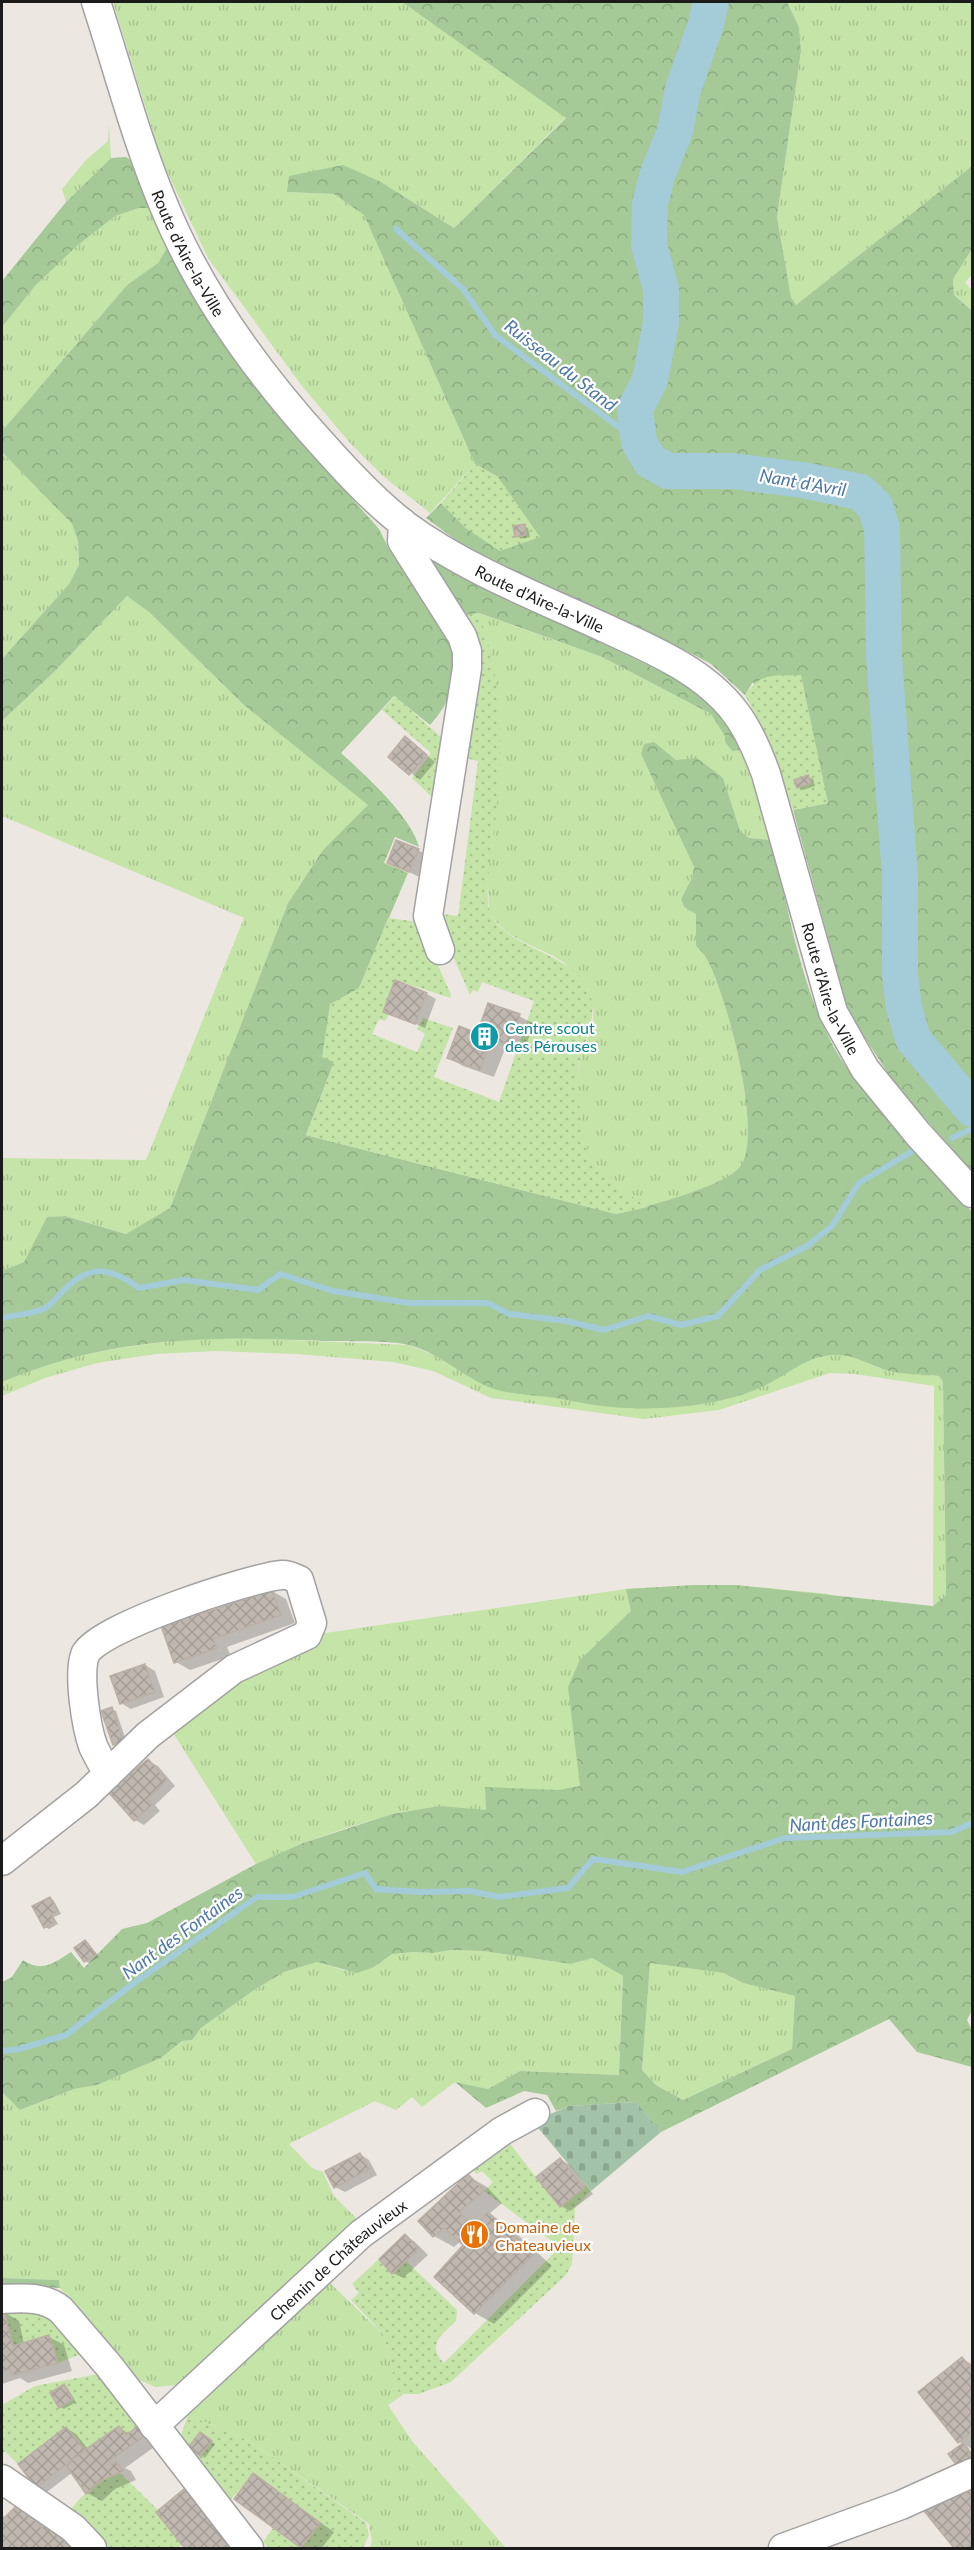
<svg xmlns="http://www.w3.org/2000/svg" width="974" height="2550" viewBox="0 0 974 2550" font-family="Lato,sans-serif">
  <defs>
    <pattern id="grass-tufts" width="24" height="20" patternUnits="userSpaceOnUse" patternTransform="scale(1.5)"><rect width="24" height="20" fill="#c5e4a8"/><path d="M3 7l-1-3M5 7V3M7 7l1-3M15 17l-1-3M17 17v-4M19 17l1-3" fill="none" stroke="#a9c390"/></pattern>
    <pattern id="forest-crowns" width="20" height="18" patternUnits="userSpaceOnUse" patternTransform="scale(1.5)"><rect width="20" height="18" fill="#a5c997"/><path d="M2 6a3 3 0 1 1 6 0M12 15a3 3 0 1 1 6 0" fill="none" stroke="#8dac82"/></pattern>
    <pattern id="cemetery-stones" width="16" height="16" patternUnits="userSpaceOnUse" patternTransform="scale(1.5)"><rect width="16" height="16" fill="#a3c3a8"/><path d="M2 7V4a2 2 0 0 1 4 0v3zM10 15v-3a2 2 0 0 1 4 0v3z" fill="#8ca790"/></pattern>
    <pattern id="garden-dots" width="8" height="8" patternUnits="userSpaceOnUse" patternTransform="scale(1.5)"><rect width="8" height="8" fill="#c5e4a8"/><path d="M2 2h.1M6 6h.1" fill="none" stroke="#a9c390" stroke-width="1.8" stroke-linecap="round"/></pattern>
    <pattern id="building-cross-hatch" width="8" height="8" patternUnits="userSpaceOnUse" patternTransform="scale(1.5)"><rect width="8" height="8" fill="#c0b8b0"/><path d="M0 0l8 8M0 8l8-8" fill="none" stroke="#a49e97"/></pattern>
  </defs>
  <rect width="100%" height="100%" fill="#ece8e1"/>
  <g fill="url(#grass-tufts)">
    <path d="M113 2H402L566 117 454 228 381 182 287 192 334 194 364 215 475 464 430 513 383 476 350 443 302 386 208 258 162 161Z"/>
    <path d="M787 2H972V166L796 305 791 297 777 217 801 51 799 27Z"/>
    <path d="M109 123 111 158 66 202 62 189 86 160 108 141Z"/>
    <path d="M139 208H151L168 246 158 263 127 285 2 431V327L35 286 78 245 115 216Z"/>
    <path d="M972 249V274L965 283 972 290V311L954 295 953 279Z"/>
    <path d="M2 452 72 524 78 541 79 566 69 584 2 659Z"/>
    <path d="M127 596 149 612 244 705 369 805 323 850 288 903 170 1208 127 1234 65 1216 48 1217 24 1262 2 1271V1158L146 1160 244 918 2 816V721L55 671Z"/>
    <path d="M478 613 602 657 711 714 726 736 725 742 732 751 741 750 772 840 749 838 739 831 723 778 676 760 654 743 641 754 694 867 692 878 681 899 684 907 696 914V946C699 949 703 953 705 956 725 987 765 1139 740 1168 725 1184 671 1199 648 1207 630 1195 607 1183 594 1165 579 1146 574 1084 580 1061 584 1044 599 1021 591 1004 588 995 570 966 563 962 538 945 504 941 489 911Z"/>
    <path d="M196 1339H266L408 1345 434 1355 491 1388 625 1408 667 1407 732 1397 764 1386 800 1364 823 1356 838 1354 854 1357 887 1371 939 1376 943 1382 946 1595 933 1606 934 1386 855 1374 830 1373 719 1410 644 1419 491 1398 433 1371 393 1362 297 1354 216 1351 156 1354 97 1363 45 1378 2 1396V1382C71 1353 123 1346 196 1339Z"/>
    <path d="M695 1585H735L829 1594 665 1843 439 1806 392 1814 337 1831 303 1843 256 1864 168 1725 240 1672 325 1633 626 1589Z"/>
    <path d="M451 1950 483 1951 571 1964 592 1958 623 1976 619 2075 520 2071 488 2089 455 2082 422 2107 412 2097 396 2110 375 2101 289 2144 312 2168 323 2172 334 2196 359 2221 178 2385 155 2387 135 2378 60 2288 59 2280 2 2278V2092L21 2110 74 2089 97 2085 161 2058 182 2041 192 2040 201 2028 254 1990 284 1972 317 1962 343 1970 374 1967 392 1954 414 1952 433 1953Z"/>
    <path d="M650 1962 724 1973 743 1983 795 1996 792 2049 683 2100 656 2085 642 2070Z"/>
    <path d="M327 2280 384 2335 397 2391 404 2394 388 2405 412 2441 506 2548H369C376 2539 368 2534 369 2524L251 2442 188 2415Z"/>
  </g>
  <g fill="url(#forest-crowns)" fill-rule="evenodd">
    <path d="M402 2H787L799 27 801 51 777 217 791 297 796 305 972 166V249L953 279 954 295 972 311V1172L895 1084 856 1024 846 1003 793 810 828 803 753 682 745 695 711 664 681 648 499 564 456 540 426 518 441 503 467 529 498 477 475 464 364 215 334 194 287 192 289 176 343 165 381 182 454 228 566 118Z"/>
    <path d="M126 157 135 164 151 208H139L115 216 78 245 35 286 2 327V281L66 202 111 158Z"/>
    <path d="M168 246 216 331 274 411 379 529 390 551 419 554 680 681C710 702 724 717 741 750L732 751 725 742V736L711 714 602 657 479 613 445 619C448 629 454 641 456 651 460 678 448 706 430 725L394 696 341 753C365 775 411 816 419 847L395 837 384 863 408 873 359 988 334 1062 306 1135 616 1214C643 1208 722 1187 739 1168 766 1140 725 987 705 956 703 953 699 949 696 946V914L684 907 681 899 692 878 694 867 641 754 644 744 654 742 676 760 697 758 723 778 740 831 749 838 772 840C789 911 800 986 836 1051 848 1072 865 1091 881 1109 910 1144 942 1178 972 1212V2010L967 2020 972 2030V2067L917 2052 889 2019 661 2132 636 2102 569 2106 556 2111 547 2095 524 2091 486 2108 455 2082 488 2089 520 2071 619 2075 623 1976 592 1958 571 1964 483 1951 451 1950 433 1953 414 1952 392 1954 374 1967 357 1973 317 1962 284 1972 254 1990 201 2028 192 2040 182 2041 161 2058 97 2085 74 2089 20 2110 2 2092V1982L12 1977 23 1960C42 1973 54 1963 71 1952L84 1968 122 1929 147 1923 256 1864 303 1843 392 1814 439 1806 486 1810 485 1787 558 1790 580 1786 568 1687 580 1660 631 1611 626 1589 695 1585H735L933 1606 946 1595 943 1382 939 1376C922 1374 902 1375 885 1370 865 1363 848 1351 825 1356 802 1360 785 1376 764 1386 724 1405 670 1410 626 1408 600 1407 574 1401 549 1397 530 1395 509 1394 491 1388 463 1377 440 1353 409 1345 390 1340 348 1342 327 1341 208 1336 113 1336 2 1382V1271L24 1262 47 1217 65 1216 126 1234 170 1208 288 903 323 850 368 805 244 705 149 612 127 596 55 671 2 721V659L69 584 79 565 78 541 72 524 2 452V431L127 285 158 263ZM650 1963 724 1973 743 1983 795 1996 792 2049 683 2100 656 2085 642 2070Z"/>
    <path d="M2 2278 59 2280 60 2288 2 2286Z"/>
  </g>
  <path fill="url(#cemetery-stones)" d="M636 2102 661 2132 591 2191 539 2129V2119L569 2106Z"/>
  <g fill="url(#garden-dots)">
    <path d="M475 464 498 477 540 537 500 551 467 529 441 503Z"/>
    <path d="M478 613C503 678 504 745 496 814 493 843 486 875 488 904 492 945 566 950 586 985 600 1009 588 1035 580 1059 576 1073 578 1090 579 1104 585 1168 598 1173 648 1207L616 1214 306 1135 334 1062 322 1057 330 1004 359 988 388 918 419 922 451 995 450 998 396 980 383 1011 389 1014 385 1021 379 1019 372 1034 417 1052 425 1034 417 1029 423 1018 453 1028 434 1077 499 1102 534 1001 482 982 478 992 473 990 470 995 434 913 458 916 478 761 461 757V616Z"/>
    <path d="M801 675 828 803 793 810 767 737 745 695C761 671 775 676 801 675Z"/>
    <path d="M395 696 443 739 438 803 412 778 431 753 382 710Z"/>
    <path d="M508 2141 559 2207 586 2185 591 2191 575 2208 572 2264 566 2275 451 2382 419 2394H404L397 2391 384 2335 351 2300 359 2293 352 2284 379 2259 392 2274 406 2261 457 2310 456 2321C442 2334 426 2345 444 2363L560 2247 484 2191 493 2182 482 2171 476 2174 471 2165Z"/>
    <path d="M4 2311 40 2312 53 2323 81 2354 58 2363 49 2335 13 2346Z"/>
    <path d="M98 2374 140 2425 126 2435 119 2426 85 2450 66 2427 18 2464 6 2452H2V2405L35 2386Z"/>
    <path d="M188 2415 251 2442 366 2523 369 2535 363 2548H301L320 2523 254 2473 225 2506 182 2448 181 2435Z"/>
    <path d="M120 2473 158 2510 156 2512 182 2545 178 2548H110L97 2533 69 2512C82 2493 99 2481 120 2473Z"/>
    <path d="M273 2528 300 2548H269L263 2542Z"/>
  </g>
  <g fill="#0003">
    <path d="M524 526 528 528 530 537 521 539 517 536Z"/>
    <path d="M406 738 435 762 420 780 390 756Z"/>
    <path d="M808 777 813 779 815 786 803 790 799 787Z"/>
    <path d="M418 850 428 856 419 877 389 862Z"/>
    <path d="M427 994 436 999 425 1028 385 1011Z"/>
    <path d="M519 1016 534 1024 523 1053 506 1046 494 1077 463 1066 449 1058 478 1035Z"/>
    <path d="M272 1591 286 1599 295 1623 227 1647 231 1656 190 1670 176 1662 201 1606 211 1612Z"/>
    <path d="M145 1665 155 1671 164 1697 131 1709 121 1703Z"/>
    <path d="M112 1709 116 1711 127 1743 118 1746 114 1744Z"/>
    <path d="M148 1761 158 1766 175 1786 155 1805 160 1811 144 1825 135 1820 133 1774Z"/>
    <path d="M50 1898 54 1901 61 1914 54 1917 58 1924 49 1929 45 1927Z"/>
    <path d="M86 1941 99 1957 89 1963 85 1961Z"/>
    <path d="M360 2154 369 2160 377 2175 345 2192 335 2187Z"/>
    <path d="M561 2160 570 2165 593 2194 570 2211 561 2206Z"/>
    <path d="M468 2176 487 2187 502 2203 489 2214 507 2225 552 2266 494 2324 475 2313 465 2245 461 2241 454 2247 434 2236 420 2221Z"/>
    <path d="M406 2236 415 2242 428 2255 403 2278 393 2273Z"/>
    <path d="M4 2312 19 2321 24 2344 49 2337 64 2345 72 2371 28 2383 20 2378 2 2384V2313Z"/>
    <path d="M962 2359 972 2364V2449L967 2446 972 2453V2467L964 2444 959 2442Z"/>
    <path d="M64 2386 68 2389 76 2402 64 2409 60 2407Z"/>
    <path d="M140 2426 160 2443 125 2468 131 2471 136 2480 115 2489 102 2501 87 2493 73 2472 47 2492 37 2487 66 2428 76 2434 88 2449 119 2428 130 2434Z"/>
    <path d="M204 2436 215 2444 205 2458 201 2455Z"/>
    <path d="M254 2475 334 2532 322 2548H301L236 2498Z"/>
    <path d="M972 2489V2548H956L926 2511Z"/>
    <path d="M184 2491 199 2499 240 2548H187L158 2512Z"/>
    <path d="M19 2505 81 2548H2V2515L6 2518Z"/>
  </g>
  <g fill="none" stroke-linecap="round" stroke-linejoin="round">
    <g stroke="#a3cbd8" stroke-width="6">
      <path d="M396 229 463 289 495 335 639 442"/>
      <path d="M952 1138 972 1129"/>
      <path d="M2 1318C15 1315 31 1314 43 1309 51 1306 58 1296 64 1290 91 1263 111 1268 139 1288L184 1280 258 1290 280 1274 333 1291 409 1303H488L509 1314 567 1321 604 1330 648 1316 681 1325 718 1316 760 1270 807 1246 832 1226 859 1183 911 1152"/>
      <path d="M2 2051 19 2049 66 2035 130 1986 257 1897H292L365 1873 376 1889 420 1892 470 1891 499 1897 568 1888 593 1859 682 1872 785 1838 952 1832 972 1823"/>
    </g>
    <path stroke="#a3cbd8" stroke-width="36" d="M711 2 706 24 683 89 675 131 657 176 650 204 649 245 661 289V323L650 380 635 409 639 442 650 461 668 471H733L802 480 860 492 875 506 882 528 884 656 900 877V975L904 1007 913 1039 972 1109"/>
  </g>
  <g fill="url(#building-cross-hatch)" stroke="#bdafa4" stroke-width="1.5">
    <path d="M524 524 526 535 515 537 513 526Z"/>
    <path d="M405 736 427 755 409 775 388 757Z"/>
    <path d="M808 775 811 783 797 788 794 780Z"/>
    <path d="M396 840 419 849 409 872 387 863Z"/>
    <path d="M395 980 427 993 415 1024 383 1012Z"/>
    <path d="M488 1003 520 1014 509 1046 491 1039 480 1070 447 1058 459 1026 477 1033Z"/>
    <path d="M272 1589 281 1615 213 1639 217 1648 174 1663 159 1620 201 1605 204 1613Z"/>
    <path d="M145 1664 155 1692 120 1704 110 1676Z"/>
    <path d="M112 1707 123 1741 113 1745 101 1711Z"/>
    <path d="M148 1759 167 1780 147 1799 152 1805 134 1821 109 1793 114 1788 111 1785 128 1770 131 1773Z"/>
    <path d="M50 1897 58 1911 51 1915 55 1922 44 1928 32 1906Z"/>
    <path d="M85 1940 96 1954 84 1962 74 1948Z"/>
    <path d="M360 2153 369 2169 334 2188 325 2171Z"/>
    <path d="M560 2158 584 2188 560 2207 536 2177Z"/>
    <path d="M468 2174 484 2191 459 2212 474 2228 488 2212 534 2254 474 2314 434 2277 463 2245 444 2228 433 2237 418 2221Z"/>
    <path d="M405 2234 419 2249 392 2274 379 2259Z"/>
    <path d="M4 2310 13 2346 49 2335 58 2363 12 2375 10 2369 2 2372V2311Z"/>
    <path d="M962 2357 972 2370V2431L958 2443 918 2392Z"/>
    <path d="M64 2384 73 2399 59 2408 50 2393Z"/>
    <path d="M140 2425 147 2434 109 2461 112 2464 116 2461 123 2471 100 2481 86 2494 65 2464 119 2426 126 2435Z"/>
    <path d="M66 2427 85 2450 36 2488 18 2464Z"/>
    <path d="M200 2432 212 2441 200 2456 188 2448Z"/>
    <path d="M963 2443 972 2455V2462L961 2471 948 2454Z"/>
    <path d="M253 2473 320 2523 301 2548 234 2499Z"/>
    <path d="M972 2487V2548H954L924 2511Z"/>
    <path d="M184 2489 233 2548H185L182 2545 156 2512Z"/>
    <path d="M19 2503 42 2528 48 2522 74 2548H2V2517L3 2519Z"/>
  </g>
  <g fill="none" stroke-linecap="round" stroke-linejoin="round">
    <defs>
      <g id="minor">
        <path id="s1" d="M96 2C118 69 136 140 164 206 200 294 260 376 324 446 349 474 375 502 405 525 465 569 538 597 605 628 651 649 704 671 735 712 749 730 758 752 766 774L833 1012 865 1069 918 1134 972 1193"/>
        <path d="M403 523 402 541 462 636 467 651V668L428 916 440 950"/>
        <path d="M2 1861 86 1795 148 1735 234 1669 307 1635 312 1623 299 1580C294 1578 288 1574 282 1575 252 1577 93 1629 85 1655 78 1674 86 1726 93 1746 97 1755 103 1765 108 1774"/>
        <path d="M2 2299C23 2298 44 2296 61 2310L109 2366 249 2548"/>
        <path id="s2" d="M154 2426 361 2234 502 2131 535 2113"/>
        <path d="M2 2479 73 2528 92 2548"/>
        <path d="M783 2548 901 2505 972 2473"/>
      </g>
    </defs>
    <use href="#minor" stroke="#a2a2a2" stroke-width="31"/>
    <use href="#minor" stroke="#fff" stroke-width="28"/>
  </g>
  <defs>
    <symbol id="building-disc" viewBox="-11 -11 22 22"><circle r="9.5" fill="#0f9aa8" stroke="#fff"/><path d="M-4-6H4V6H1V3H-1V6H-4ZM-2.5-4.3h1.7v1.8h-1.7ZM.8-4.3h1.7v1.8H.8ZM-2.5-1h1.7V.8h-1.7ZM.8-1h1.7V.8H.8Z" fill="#fff"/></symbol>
    <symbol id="restaurant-disc" viewBox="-11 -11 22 22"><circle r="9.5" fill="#e8710a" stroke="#fff"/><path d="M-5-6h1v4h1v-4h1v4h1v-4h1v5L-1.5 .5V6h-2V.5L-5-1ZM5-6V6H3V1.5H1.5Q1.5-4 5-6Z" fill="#fff"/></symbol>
  </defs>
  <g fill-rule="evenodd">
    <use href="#building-disc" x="468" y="1020" width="33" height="33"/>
    <use href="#restaurant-disc" x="458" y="2218" width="33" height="33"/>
  </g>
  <g text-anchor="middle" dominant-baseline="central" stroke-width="4.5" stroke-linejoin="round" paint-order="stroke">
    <g font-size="16" fill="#1b1b1b" stroke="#fff">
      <text stroke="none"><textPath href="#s1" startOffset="268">Route d'Aire-la-Ville</textPath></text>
      <text stroke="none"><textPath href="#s1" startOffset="772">Route d'Aire-la-Ville</textPath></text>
      <text stroke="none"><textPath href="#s1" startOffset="1294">Route d'Aire-la-Ville</textPath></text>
      <text stroke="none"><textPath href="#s2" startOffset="248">Chemin de Châteauvieux</textPath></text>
    </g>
    <g font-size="16" fill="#0d838f" stroke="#fff" text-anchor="start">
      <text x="505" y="1027">Centre scout<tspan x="505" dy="18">des Pérouses</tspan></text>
    </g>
    <g font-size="16" fill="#c56008" stroke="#fff" text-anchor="start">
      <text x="495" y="2226">Domaine de<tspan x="495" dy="18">Chateauvieux</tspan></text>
    </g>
    <g font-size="18" font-style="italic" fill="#4e77a4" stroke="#fff">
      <text transform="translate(561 365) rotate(38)">Ruisseau du Stand</text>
      <text transform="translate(803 482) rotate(10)">Nant d'Avril</text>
      <text transform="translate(861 1821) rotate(-3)">Nant des Fontaines</text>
      <text transform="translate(182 1932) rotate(-36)">Nant des Fontaines</text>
    </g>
  </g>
  <rect width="974" height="2550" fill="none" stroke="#1b1b1b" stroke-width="6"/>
</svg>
